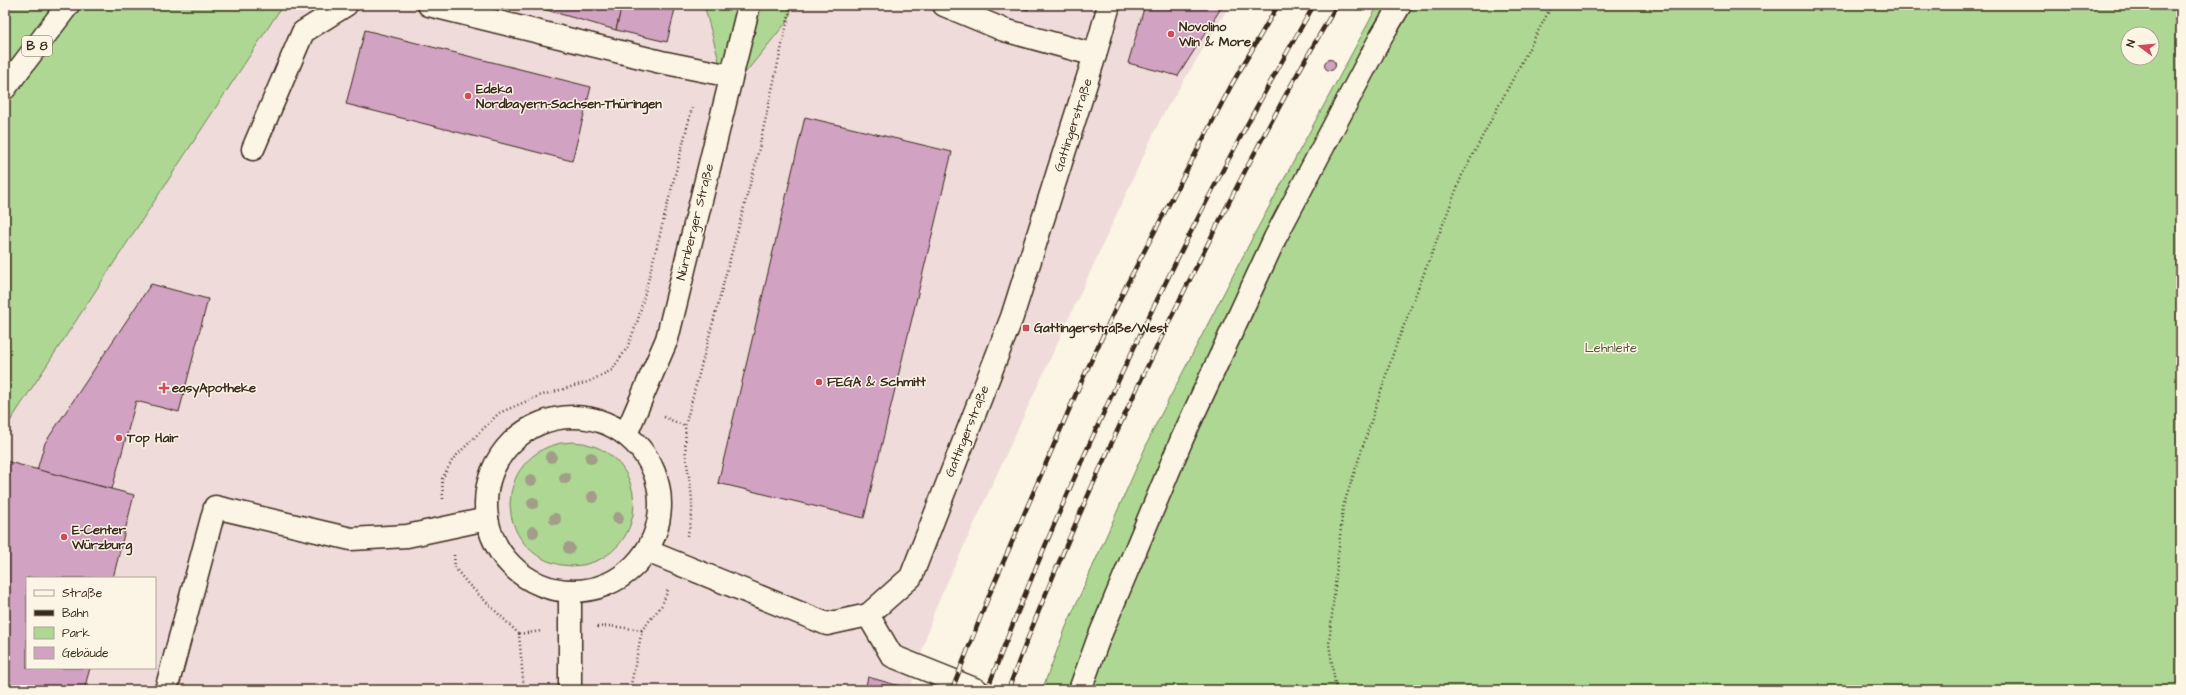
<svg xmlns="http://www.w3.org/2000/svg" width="2186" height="695" viewBox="0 0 2186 695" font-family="'Architects Daughter',sans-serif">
  <rect width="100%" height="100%" fill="#fcf5e5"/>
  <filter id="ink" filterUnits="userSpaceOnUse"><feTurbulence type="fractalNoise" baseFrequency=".025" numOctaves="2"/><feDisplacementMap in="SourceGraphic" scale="8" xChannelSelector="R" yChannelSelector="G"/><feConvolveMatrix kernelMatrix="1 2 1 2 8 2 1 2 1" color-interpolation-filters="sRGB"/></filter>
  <g filter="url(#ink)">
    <path fill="#efdcda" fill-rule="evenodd" d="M283 5H704L728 93 789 19 792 5H1230L1161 118 935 609 910 690H5V429ZM27 578H155V668H27Z"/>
    <g fill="#aed794" stroke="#748059" fill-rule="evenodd">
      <path d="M5 5H283L5 429Z"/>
      <path d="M704 5H792L789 19 728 94Z"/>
      <path d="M1378 5H2181V690H1042L1066 627 1154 428 1256 231ZM2128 34H2152V58H2128Z"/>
      <circle cx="572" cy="504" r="62"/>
    </g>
    <g fill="#d2a2c2" stroke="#3b2a1e">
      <path d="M529 5H622L616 30Z"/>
      <path d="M622 5H676L667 42 616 30Z"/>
      <path d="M1011 5H1029L1028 10Z"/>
      <path d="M1145 5H1223L1178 76 1128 63Z"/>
      <path d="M365 30 591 87 572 161 346 104Z"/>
      <circle cx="1330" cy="65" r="5.5"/>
      <path d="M805 117 952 152 864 518 718 483Z"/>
      <path d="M151 284 208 299 179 412 136 401 112 489 37 470 45 443Z"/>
      <path d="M5 461 134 495 113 578H27V668H90L84 690H5Z"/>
      <path d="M868 677 907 688 906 690H865Z"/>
    </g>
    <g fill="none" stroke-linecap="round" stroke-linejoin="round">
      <defs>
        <g id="minor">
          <path d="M429 5 661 62 731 76"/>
          <path d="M944 5 1004 30 1095 55"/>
          <path d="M253 149 303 32 346 5"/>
          <circle cx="573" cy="504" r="87"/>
          <path d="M626 434 667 339 749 5"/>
          <path d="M647 551 827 624 868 615 911 577 1012 317 1095 55 1109 5"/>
          <path d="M570 591V690"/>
          <path d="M868 615 892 656 977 690"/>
          <path d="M166 690 215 507 351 539 407 536 487 519"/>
          <path d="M1080 690 1098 640 1182 439 1275 238 1381 37 1400 5"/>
        </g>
        <path id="highway" d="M5 88 68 5"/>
      </defs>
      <use href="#minor" stroke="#3b2a1e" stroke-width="25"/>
      <use href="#highway" stroke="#3b2a1e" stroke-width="25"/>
      <g stroke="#3b2a1e" stroke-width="2.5" stroke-dasharray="1 3" stroke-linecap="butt">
        <path d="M664 417 685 426"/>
        <path d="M443 499 442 479 453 459 499 413 539 396 588 382 612 370 627 348 638 320 692 108"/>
        <path d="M687 536C697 507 690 487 686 457 685 447 686 436 685 426L755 166 791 5"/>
        <path d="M454 555 455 568 468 584 519 634 524 690"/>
        <path d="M597 627 610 626 642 630"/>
        <path d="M519 634 542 631"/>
        <path d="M630 690 642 630 662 605 668 590"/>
        <path d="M1336 690 1329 644 1343 507 1394 351 1462 175 1552 5"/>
      </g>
      <use href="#minor" stroke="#fcf5e5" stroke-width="22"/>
      <use href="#highway" stroke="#fcf5e5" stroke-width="22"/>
      <defs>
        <g id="rail">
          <path d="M952 690 990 593 1078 389 1126 286 1232 84 1278 5"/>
          <path d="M987 690C1078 453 1187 225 1314 5"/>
          <path d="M1008 690C1053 569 1106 452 1162 336 1217 224 1273 113 1337 5"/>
        </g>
      </defs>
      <use href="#rail" stroke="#3b2a1e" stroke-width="4.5"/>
      <use href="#rail" stroke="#fcf5e5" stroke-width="3" stroke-dasharray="9" stroke-linecap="butt"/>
    </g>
    <g fill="#a29d88">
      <circle cx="551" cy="457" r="6"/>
      <circle cx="591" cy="458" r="6"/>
      <circle cx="565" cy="478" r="6"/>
      <circle cx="531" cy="480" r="6"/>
      <circle cx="593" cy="497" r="6"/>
      <circle cx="533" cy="503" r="6"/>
      <circle cx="618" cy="518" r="6"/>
      <circle cx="555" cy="519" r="6"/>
      <circle cx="533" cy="532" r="6"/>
      <circle cx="569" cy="548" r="6"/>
    </g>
  </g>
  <g fill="#d1495b" stroke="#fcf5e5" stroke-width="1.5">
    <circle cx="1171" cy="34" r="4"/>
    <circle cx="468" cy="96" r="4"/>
    <rect x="1022" y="324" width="8" height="8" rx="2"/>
    <circle cx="819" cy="382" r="4"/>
    <path d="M162 382h4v4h4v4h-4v4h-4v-4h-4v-4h4z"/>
    <circle cx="119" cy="438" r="4"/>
    <circle cx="64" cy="537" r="4"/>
  </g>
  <g text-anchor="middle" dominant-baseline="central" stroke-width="3" stroke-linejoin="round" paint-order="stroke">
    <rect fill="#fcf5e5" stroke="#75675a" stroke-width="1" x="22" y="36" width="30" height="20" rx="3"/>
    <g font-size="12" font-weight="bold" fill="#3b2a1e">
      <text x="37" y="46">B 8</text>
    </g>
    <g font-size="13" font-weight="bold" fill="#3b2a1e" stroke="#fcf5e5" text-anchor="start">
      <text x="1179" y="27">Novolino<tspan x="1179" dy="15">Win &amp; More</tspan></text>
      <text x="476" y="89">Edeka<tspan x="476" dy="15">Nordbayern-Sachsen-Thüringen</tspan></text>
      <text x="1034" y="328">Gattingerstraße/West</text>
      <text x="827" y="382">FEGA &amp; Schmitt</text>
      <text x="172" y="388">easyApotheke</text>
      <text x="127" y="438">Top Hair</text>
      <text x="72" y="530">E-Center<tspan x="72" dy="15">Würzburg</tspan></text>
    </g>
    <g font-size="13" fill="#3b2a1e" stroke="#fcf5e5">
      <text transform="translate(1073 125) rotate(-72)">Gattingerstraße</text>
      <text transform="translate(695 222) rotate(-76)">Nürnberger Straße</text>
      <text transform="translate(967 431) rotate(-68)">Gattingerstraße</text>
    </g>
    <g font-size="13" fill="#58553c" stroke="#fcf5e5">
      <text x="1611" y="348">Lehnleite</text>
    </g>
  </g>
  <rect width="2186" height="695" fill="none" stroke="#fcf5e5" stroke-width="20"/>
  <rect x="10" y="10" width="2166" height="675" fill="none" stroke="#3b2a1e" stroke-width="1.5" filter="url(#ink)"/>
  <rect x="26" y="577" width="130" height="92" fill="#fcf5e5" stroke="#afa495"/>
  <rect x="34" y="590" width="20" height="6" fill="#fcf5e5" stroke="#afa495"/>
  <text x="62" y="597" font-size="12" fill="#3b2a1e">Straße</text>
  <rect x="34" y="610" width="20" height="6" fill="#3b2a1e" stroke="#afa495"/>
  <text x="62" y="617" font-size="12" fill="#3b2a1e">Bahn</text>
  <rect x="34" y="627" width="20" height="12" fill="#aed794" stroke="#afa495"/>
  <text x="62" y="637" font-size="12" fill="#3b2a1e">Park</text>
  <rect x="34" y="647" width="20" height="12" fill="#d2a2c2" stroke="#afa495"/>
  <text x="62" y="657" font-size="12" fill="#3b2a1e">Gebäude</text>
  <g transform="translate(2140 46) rotate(286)"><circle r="19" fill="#fcf5e5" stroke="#afa495"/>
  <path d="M0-3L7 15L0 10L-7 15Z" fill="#d1495b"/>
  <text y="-6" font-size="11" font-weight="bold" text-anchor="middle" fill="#3b2a1e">N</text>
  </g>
</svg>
